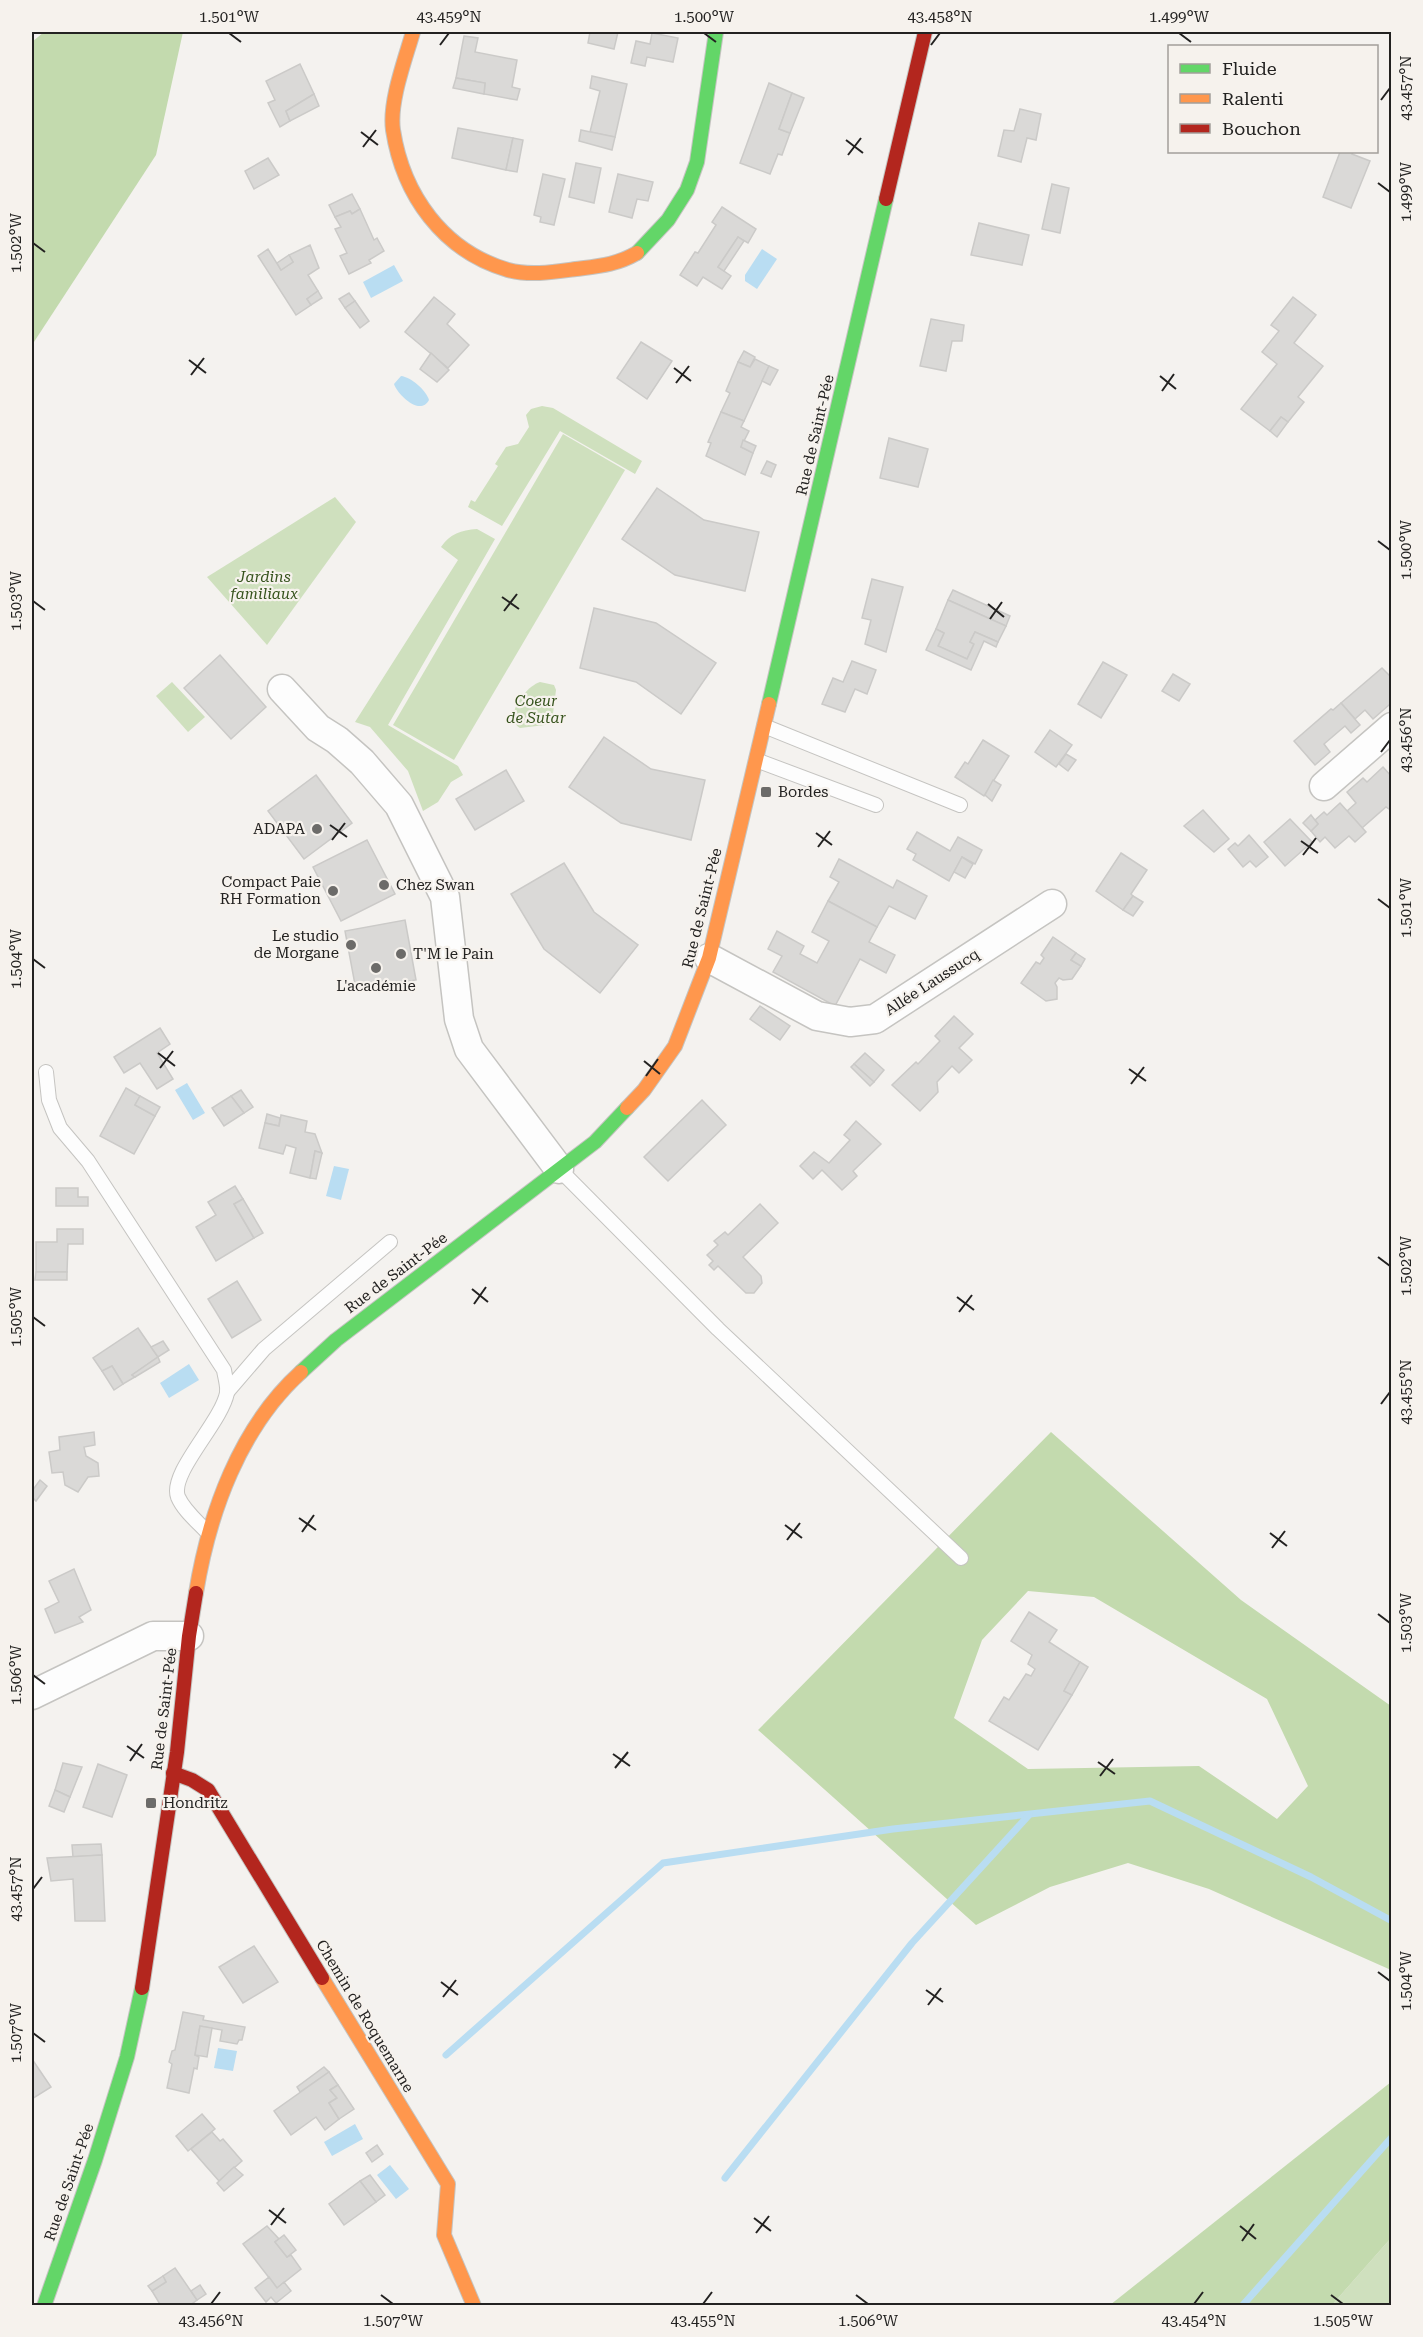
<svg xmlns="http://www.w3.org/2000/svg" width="1423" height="2337" viewBox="0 0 1423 2337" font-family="'Roboto Serif',serif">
  <rect width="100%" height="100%" fill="#f4f2ef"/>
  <g fill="#cfe0be">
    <path d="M542 406 553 408 642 461 635 474 560 431 502 526 468 507 471 500 475 502 498 466 495 464 506 447 518 444 529 427 526 415 531 409Z"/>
    <path d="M563 434 625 470 454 760 393 725Z"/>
    <path d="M335 497 356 522 267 645 207 577Z"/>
    <path d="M477 529 495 539 388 725 458 766 463 775 451 782 438 802 423 811 408 771 370 727 355 722 458 560 441 547C450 534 461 530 477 529Z"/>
    <path d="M172 682 205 717 188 732 156 696Z"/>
    <path d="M540 682 554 685 556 690 552 721 545 725 520 728C502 717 526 686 540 682Z"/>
    <path d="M1391 2238V2305H1332Z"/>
  </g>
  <g fill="#c3daae" fill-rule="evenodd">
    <path d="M44 32H183L156 155 32 345V42Z"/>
    <path d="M1051 1432 1241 1600 1391 1706V1970L1209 1889 1128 1863 1050 1887 976 1925 758 1730ZM1028 1591 1094 1597 1267 1699 1308 1786 1277 1819 1199 1766 1028 1769 954 1718 982 1640Z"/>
    <path d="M1391 2082V2238L1332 2305H1110Z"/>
  </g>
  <g fill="#b9ddf2">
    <path d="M762 249 777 259 757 289 745 281V275Z"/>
    <path d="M394 265 403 281 371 298 363 282Z"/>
    <path d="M401 376C411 377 426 390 429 400 420 417 397 394 394 384Z"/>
    <path d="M187 1083 205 1113 193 1120 175 1090Z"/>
    <path d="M334 1166 349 1169 341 1200 326 1196Z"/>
    <path d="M189 1364 199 1380 169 1398 160 1383Z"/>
    <path d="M218 2048 237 2051 233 2071 214 2068Z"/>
    <path d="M355 2124 363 2139 332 2156 324 2142Z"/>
    <path d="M390 2165 409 2189 396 2199 377 2175Z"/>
  </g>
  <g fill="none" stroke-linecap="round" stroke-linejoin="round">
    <g stroke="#b9ddf2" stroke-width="7">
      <path d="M446 2055 663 1863 893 1829 1150 1801 1311 1877 1392 1921"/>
      <path d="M725 2178 912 1943 1029 1815"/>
      <path d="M1242 2306 1392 2137"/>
    </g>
  </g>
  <g fill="#dad9d7" stroke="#cbcac8" stroke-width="1.5">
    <path d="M590 32H618L614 49 588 43Z"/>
    <path d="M652 33 678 38 673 62 647 57 645 66 631 63 636 41 650 44Z"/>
    <path d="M464 36 478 38 475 52 517 60 512 87 520 89 517 100 484 94 485 83 456 78Z"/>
    <path d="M300 64 314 94 286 111 290 121 280 127 268 103 275 100 266 81Z"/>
    <path d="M592 76 627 84 615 137 590 132 600 91 590 88Z"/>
    <path d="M456 78 485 83 484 94 453 88Z"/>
    <path d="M769 83 792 93 779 129 790 133 782 155 778 154 770 174 740 163Z"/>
    <path d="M792 93 804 98 790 133 779 129Z"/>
    <path d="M314 94 319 106 290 121 286 111Z"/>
    <path d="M1020 109 1041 114 1036 140 1027 138 1021 162 998 156 1004 130 1014 131Z"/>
    <path d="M458 128 513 138 506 170 452 158Z"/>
    <path d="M581 130 615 137 612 150 579 141Z"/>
    <path d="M513 138 523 140 517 172 506 170Z"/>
    <path d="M1340 152H1353L1352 154 1370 161 1351 208 1323 197Z"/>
    <path d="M268 158 279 175 254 189 245 171Z"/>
    <path d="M576 163 601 168 594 203 569 197Z"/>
    <path d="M543 174 565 179 554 225 540 222 541 217 534 215Z"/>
    <path d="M618 174 653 182 648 201 637 199 632 218 609 212Z"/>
    <path d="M1052 184 1069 188 1060 233 1042 229Z"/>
    <path d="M352 194 360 209 352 214 350 211 335 217 329 205Z"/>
    <path d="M722 207 756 229 748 243 738 237 718 267 731 276 722 289 703 277 697 286 680 275 695 252 698 253 716 225 712 222Z"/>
    <path d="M360 209 374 240 377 238 384 251 369 260 371 263 349 274 340 256 347 253 335 229 341 227 335 217 350 211 352 214Z"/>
    <path d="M979 223 1029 235 1022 265 971 255Z"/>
    <path d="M738 237 744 241 724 271 718 267Z"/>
    <path d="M310 245 319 268 308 275 318 291 307 299 311 305 296 315 258 256 268 249 281 270 293 262 289 255Z"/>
    <path d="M289 255 293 262 281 270 277 263Z"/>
    <path d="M318 291 322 298 311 305 307 299Z"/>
    <path d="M349 293 355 301 345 308 339 299Z"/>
    <path d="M434 297 455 314 447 324 469 345 448 368 405 332Z"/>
    <path d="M1293 297 1316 315 1294 343 1323 366 1298 397 1304 402 1288 422 1281 417 1270 431 1241 409 1277 364 1262 352 1279 331 1271 325Z"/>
    <path d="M355 301 369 321 360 328 345 308Z"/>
    <path d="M931 319 964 325 962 341H952L946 371 920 366Z"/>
    <path d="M641 342 672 361 647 399 617 378Z"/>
    <path d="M744 351 755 357 750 367 738 362Z"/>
    <path d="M431 353 449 370 437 382 420 369Z"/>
    <path d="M755 359 769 366 744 421 721 412 730 393 726 391 738 362 750 367Z"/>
    <path d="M769 366 778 370 770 385 762 381Z"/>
    <path d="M721 412 744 421 741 427 749 431 741 447 753 453 745 475 706 456 711 443 708 442Z"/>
    <path d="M1281 417 1288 422 1277 437 1270 431Z"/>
    <path d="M889 438 928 449 918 487 880 478Z"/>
    <path d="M743 440 756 446 753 453 741 447Z"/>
    <path d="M767 461 776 465 771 477 761 473Z"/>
    <path d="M657 488 704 520 759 532 745 591 675 575 622 539Z"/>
    <path d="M872 579 903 587 886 652 865 644 871 620 862 618Z"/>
    <path d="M953 590 1010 616 1006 626 948 600Z"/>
    <path d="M948 600 1006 626 998 642 975 632 970 642 974 644 967 659 938 646 944 633 936 629Z"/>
    <path d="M594 608 656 623 716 663 681 714 636 682 580 668Z"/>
    <path d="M936 629 944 633 938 646 967 659 974 644 970 642 975 632 998 642 996 647 984 641 971 670 926 650Z"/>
    <path d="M220 655 266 707 231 739 184 688Z"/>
    <path d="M852 661 876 670 867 694 855 689 845 712 822 704 833 678 843 682Z"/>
    <path d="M1103 662 1127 675 1101 718 1078 704Z"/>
    <path d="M1382 668 1389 675 1392 673V708L1389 705 1373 719 1365 710 1355 719 1341 703Z"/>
    <path d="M1173 674 1190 684 1179 701 1162 691Z"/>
    <path d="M1341 703 1360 725 1351 733 1345 726 1324 744 1330 752 1315 765 1294 741 1331 709 1333 710Z"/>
    <path d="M1050 730 1072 745 1056 767 1035 752Z"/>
    <path d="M604 737 651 769 705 780 691 840 621 823 569 787Z"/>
    <path d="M983 740 1009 756 984 796 955 777 965 762 968 764Z"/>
    <path d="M1066 754 1076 760 1068 771 1059 764Z"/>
    <path d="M1383 767 1392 777V811L1386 807 1362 828 1347 811 1356 803 1347 792 1363 778 1367 782Z"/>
    <path d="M506 770 524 801 475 830 456 799Z"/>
    <path d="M316 775 352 823 304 859 268 811Z"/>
    <path d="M993 780 1001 785 992 801 985 795Z"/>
    <path d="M1340 803 1366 832 1355 842 1349 836 1335 848 1325 837 1320 842 1311 831 1318 824 1315 820 1324 812 1327 815Z"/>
    <path d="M1203 810 1229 839 1214 852 1184 826Z"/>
    <path d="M1311 815 1318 824 1311 831 1303 823Z"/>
    <path d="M1290 819 1312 842 1285 866 1264 842Z"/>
    <path d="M917 832 950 851 958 837 982 850 975 864 962 857 949 881 913 860 916 854 907 849Z"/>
    <path d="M1249 835 1268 857 1256 867 1250 861 1243 867 1228 849 1235 843 1238 846Z"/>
    <path d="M367 840 395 894 341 921 313 867Z"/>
    <path d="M1121 853 1147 870 1131 894 1133 896 1123 910 1096 891Z"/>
    <path d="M962 857 973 864 965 878 954 872Z"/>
    <path d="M839 859 893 888 897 880 927 896 915 919 889 906 877 927 828 901 839 882 830 877Z"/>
    <path d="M564 863 594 912 638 945 600 993 544 949 511 894Z"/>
    <path d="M1133 896 1143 902 1133 916 1123 910Z"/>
    <path d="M828 901 877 927 869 942 895 955 886 973 860 959 835 1006 773 972 782 956 768 949 777 931 804 946 800 954 817 963 829 941 812 932Z"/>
    <path d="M405 920 416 980 356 990 345 931Z"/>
    <path d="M1053 937 1076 953 1071 960 1081 966 1072 979 1063 980 1059 978 1055 983 1057 987V999L1046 1001 1021 983 1036 962 1040 964 1044 958 1041 955Z"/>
    <path d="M1076 953 1085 959 1081 966 1071 960Z"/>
    <path d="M760 1006 790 1026 780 1040 750 1019Z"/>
    <path d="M954 1016 973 1034 959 1048 972 1060 959 1073 952 1066 937 1082 938 1092 920 1111 892 1085 916 1062 918 1064 940 1041 935 1036Z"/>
    <path d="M160 1028 170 1044 157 1053 173 1079 157 1089 140 1063 124 1073 114 1057Z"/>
    <path d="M865 1053 884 1070 874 1082 854 1064Z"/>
    <path d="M854 1064 874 1082 870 1086 851 1067Z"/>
    <path d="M126 1088 140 1096 135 1105 155 1116 134 1154 100 1136Z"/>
    <path d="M241 1090 253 1107 244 1113 231 1096Z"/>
    <path d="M140 1096 160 1107 155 1116 135 1105Z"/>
    <path d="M231 1096 244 1113 224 1126 212 1108Z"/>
    <path d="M702 1100 726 1125 668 1181 644 1157Z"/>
    <path d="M267 1114 280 1118 279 1126 265 1123Z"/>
    <path d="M281 1115 307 1121 305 1132 315 1134 322 1153 315 1151 310 1178 290 1173 296 1148 286 1145 283 1154 259 1148 265 1123 279 1126Z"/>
    <path d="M856 1121 881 1144 853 1171 857 1176 842 1190 822 1170 813 1179 800 1166 814 1152 829 1163 850 1140 844 1135Z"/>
    <path d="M315 1151 322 1153 316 1179 310 1178Z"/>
    <path d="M235 1186 243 1199 234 1204 254 1238 216 1261 196 1227 216 1215 208 1202Z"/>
    <path d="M56 1188H78V1197H88V1206H56Z"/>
    <path d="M243 1199 263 1233 254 1238 234 1204Z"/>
    <path d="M760 1204 778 1223 743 1257 761 1276 762 1283 754 1293H746L718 1266 714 1270 709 1265 713 1261 707 1255 718 1245 714 1241 725 1232 728 1235Z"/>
    <path d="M57 1229H83V1244H68L67 1272H36V1242H57Z"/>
    <path d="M36 1272H67V1280H35Z"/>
    <path d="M237 1281 261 1320 232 1338 208 1299Z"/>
    <path d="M138 1328 158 1357 132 1375 135 1377 123 1384 112 1366 102 1371 93 1358Z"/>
    <path d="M163 1341 169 1350 158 1357 151 1347Z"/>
    <path d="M158 1357 160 1362 135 1377 132 1375Z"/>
    <path d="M112 1366 123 1384 114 1390 102 1371Z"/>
    <path d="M94 1432 95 1445 84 1447 86 1456 98 1463 99 1476 88 1477 78 1492 65 1485 63 1472 52 1473 49 1452 60 1450 59 1437Z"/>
    <path d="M40 1480 47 1486 36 1501 32 1497V1491Z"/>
    <path d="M74 1569 91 1610 79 1617 83 1622 55 1633 45 1609 59 1602 49 1581Z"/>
    <path d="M1029 1612 1057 1630 1049 1642 1080 1662 1064 1691 1072 1695 1038 1750 989 1721 1004 1697 1009 1700 1026 1674 1031 1676 1035 1669 1028 1664 1032 1655 1011 1641Z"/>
    <path d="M1080 1662 1088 1667 1072 1695 1064 1691Z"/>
    <path d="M63 1763 82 1767 70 1797 55 1790Z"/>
    <path d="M98 1764 127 1775 112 1817 83 1807Z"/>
    <path d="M55 1790 70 1797 64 1812 49 1806Z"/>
    <path d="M101 1844 102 1855 73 1857 72 1845Z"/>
    <path d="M102 1855 105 1921H75L73 1879 51 1881 47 1858Z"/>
    <path d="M254 1946 278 1982 243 2003 219 1967Z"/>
    <path d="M183 2012 204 2016 203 2020 245 2027 242 2040H239L237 2044 220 2041 222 2030 200 2026 195 2055 199 2057 197 2069 194 2068 189 2093 167 2088 172 2064 169 2062 172 2051 175 2050Z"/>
    <path d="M200 2026 212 2028 207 2057 195 2055Z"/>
    <path d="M32 2059 51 2087 32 2099Z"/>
    <path d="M324 2067 329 2072 300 2092 297 2087Z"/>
    <path d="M329 2072 338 2085 330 2090 337 2098 329 2103 339 2119 325 2130 316 2117 291 2135 274 2111Z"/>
    <path d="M338 2085 354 2109 339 2119 329 2103 337 2098 330 2090Z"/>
    <path d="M202 2114 215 2129 188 2151 176 2136Z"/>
    <path d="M212 2132 220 2141 223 2139 242 2161 219 2181 191 2149Z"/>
    <path d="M377 2145 383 2154 372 2162 366 2153Z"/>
    <path d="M234 2167 243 2175 224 2191 217 2183Z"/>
    <path d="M370 2175 385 2195 376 2202 360 2181Z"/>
    <path d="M360 2181 376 2202 344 2225 329 2204Z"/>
    <path d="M267 2226 279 2239 275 2242 287 2257 291 2255 301 2269 277 2288 243 2244Z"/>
    <path d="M284 2235 296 2250 287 2257 275 2242Z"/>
    <path d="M175 2268 197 2300 189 2306H161L152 2291 166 2282 163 2276Z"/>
    <path d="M163 2276 166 2282 152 2291 148 2286Z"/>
    <path d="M269 2277 277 2288 284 2282 291 2291 276 2303 271 2297 266 2302 255 2288Z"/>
    <path d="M200 2285 206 2294 197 2300 191 2291Z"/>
  </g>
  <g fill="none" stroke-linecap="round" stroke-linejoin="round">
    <defs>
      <g id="lane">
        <path d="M764 726 960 805"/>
        <path d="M756 760 876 805"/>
        <path d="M46 1072 49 1100 60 1128 88 1161 224 1370C225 1377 228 1386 227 1393 221 1423 169 1473 178 1497 184 1511 198 1522 208 1533"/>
        <path d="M559 1169 718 1329 961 1558"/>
        <path d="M227 1392 264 1349 390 1242"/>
      </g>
      <g id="street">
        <path d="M282 689 318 728 337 740 362 762 399 805 445 897 459 1019 469 1049 559 1169"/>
        <path d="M1324 786 1392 727"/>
        <path d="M709 958 817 1016 850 1022 875 1019 1052 904"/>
        <path d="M32 1695 153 1636H189"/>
      </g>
      <g id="fast">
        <path d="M637 253 668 220 687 190 697 162 716 32"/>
        <path d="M769 704 886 199"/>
        <path d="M301 1372 336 1340 595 1142 627 1108"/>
        <path d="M44 2306 95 2160 127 2057 142 1988"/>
      </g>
      <g id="slow">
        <path d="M413 32C405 60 389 102 393 130 403 195 443 251 508 270 530 276 554 272 576 269 600 266 616 265 637 253"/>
        <path d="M627 1108 644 1090 675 1046 709 958 769 704"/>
        <path d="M196 1593C209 1513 240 1427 301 1372"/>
        <path d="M322 1978 448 2184 444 2235 474 2306"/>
      </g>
      <g id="jam">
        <path d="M886 199 925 32"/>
        <path d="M173 1773 192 1780 208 1790 322 1978"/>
        <path d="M142 1988 177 1752 189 1636 196 1593"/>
      </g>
    </defs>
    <use href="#lane" stroke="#c5c4c1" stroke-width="16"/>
    <use href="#street" stroke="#c5c4c1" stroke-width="31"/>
    <use href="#fast" stroke="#c5c4c1" stroke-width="16"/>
    <use href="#slow" stroke="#c5c4c1" stroke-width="16"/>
    <use href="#jam" stroke="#c5c4c1" stroke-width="16"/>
    <use href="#lane" stroke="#fdfdfd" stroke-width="14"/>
    <use href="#street" stroke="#fdfdfd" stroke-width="28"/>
    <use href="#fast" stroke="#63d668" stroke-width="14"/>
    <use href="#slow" stroke="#ff974d" stroke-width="14"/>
    <use href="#jam" stroke="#b3261e" stroke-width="14"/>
  </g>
  <path fill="none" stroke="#232221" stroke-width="2" d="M229 33 241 42M704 33 716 42M1179 33 1191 42M440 45 449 33M931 45 940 33M1381 100 1390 88M361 132 378 145M846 140 863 153M363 147 376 130M848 155 861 138M1378 183 1390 192M33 243 45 252M189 360 206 373M674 368 691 381M191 375 204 358M1160 376 1176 389M676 383 689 366M1162 391 1174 374M1378 541 1390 550M502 597 519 609M33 601 45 610M988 604 1004 617M504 611 517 594M990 619 1002 602M1381 752 1390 740M330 825 347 837M816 833 832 845M332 840 345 823M1301 841 1318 853M818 847 830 831M1303 855 1316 838M1378 899 1390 908M33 959 45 968M158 1053 175 1066M644 1061 660 1074M160 1068 173 1051M1129 1069 1146 1081M646 1076 658 1059M1131 1084 1144 1067M1378 1257 1390 1266M472 1289 488 1302M957 1297 974 1310M474 1304 486 1287M959 1312 972 1295M33 1317 45 1326M1381 1404 1390 1392M299 1518 316 1530M785 1525 802 1538M302 1532 314 1515M1270 1533 1287 1546M787 1540 800 1523M1272 1548 1285 1531M1378 1614 1390 1623M33 1675 45 1684M127 1746 144 1758M613 1754 630 1766M130 1761 142 1744M1098 1762 1115 1774M615 1768 628 1752M1100 1776 1113 1759M33 1889 42 1877M1378 1972 1390 1981M441 1982 458 1995M926 1990 943 2002M443 1997 456 1980M928 2005 941 1988M33 2033 45 2042M269 2210 286 2223M754 2218 771 2231M271 2225 284 2208M1240 2226 1256 2239M756 2233 769 2216M1242 2241 1254 2224M381 2295 393 2304M856 2295 868 2304M1331 2295 1343 2304M211 2304 220 2292M703 2304 712 2292M1194 2304 1203 2292"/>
  <g fill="#6c6b69" stroke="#f6f2ed" stroke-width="2">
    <rect x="760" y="786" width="12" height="12" rx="3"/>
    <circle cx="317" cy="829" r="6"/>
    <circle cx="384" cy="885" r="6"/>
    <circle cx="333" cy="891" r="6"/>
    <circle cx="351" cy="945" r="6"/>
    <circle cx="401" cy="954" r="6"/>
    <circle cx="376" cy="968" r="6"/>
    <rect x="145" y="1797" width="12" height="12" rx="3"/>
  </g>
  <g text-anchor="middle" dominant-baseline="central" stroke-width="4.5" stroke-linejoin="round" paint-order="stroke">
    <g font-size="15" fill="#232221" stroke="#f6f2ed">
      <text transform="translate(815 435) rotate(-77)">Rue de Saint-Pée</text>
      <text transform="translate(702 908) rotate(-76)">Rue de Saint-Pée</text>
      <text transform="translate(932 982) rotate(-33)">Allée Laussucq</text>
      <text transform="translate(396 1273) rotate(-37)">Rue de Saint-Pée</text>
      <text transform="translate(164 1709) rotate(-83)">Rue de Saint-Pée</text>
      <text transform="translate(365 2016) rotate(59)">Chemin de Roquemarne</text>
      <text transform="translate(69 2182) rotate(-71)">Rue de Saint-Pée</text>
    </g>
    <g font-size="15" font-style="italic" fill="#36531d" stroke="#f6f2ed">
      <text x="264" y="577">Jardins<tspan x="264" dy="17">familiaux</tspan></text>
      <text x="536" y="701">Coeur<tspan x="536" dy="17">de Sutar</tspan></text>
    </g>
    <g font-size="15" fill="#232221" stroke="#f6f2ed" text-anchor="start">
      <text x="778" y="792">Bordes</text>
      <text x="305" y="829" text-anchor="end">ADAPA</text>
      <text x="321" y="882" text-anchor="end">Compact Paie<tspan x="321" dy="17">RH Formation</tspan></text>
      <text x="396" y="885">Chez Swan</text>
      <text x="339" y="936" text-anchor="end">Le studio<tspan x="339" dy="17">de Morgane</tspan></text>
      <text x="413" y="954">T'M le Pain</text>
      <text x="376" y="986" text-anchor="middle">L'académie</text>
      <text x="163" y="1803">Hondritz</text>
    </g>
  </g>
  <rect width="1423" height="2337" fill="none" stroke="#f6f2ed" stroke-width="66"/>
  <rect x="1168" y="45" width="210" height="108" fill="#f6f2ed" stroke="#a29f9b" stroke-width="1.5"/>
  <rect x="1180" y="64" width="30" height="9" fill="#63d668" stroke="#a29f9b" stroke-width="1.5"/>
  <text x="1222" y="75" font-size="18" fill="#232221">Fluide</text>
  <rect x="1180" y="94" width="30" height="9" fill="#ff974d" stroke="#a29f9b" stroke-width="1.5"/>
  <text x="1222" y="105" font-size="18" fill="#232221">Ralenti</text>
  <rect x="1180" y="124" width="30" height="9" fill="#b3261e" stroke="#a29f9b" stroke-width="1.5"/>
  <text x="1222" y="135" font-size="18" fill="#232221">Bouchon</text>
  <rect x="33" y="33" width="1357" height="2271" fill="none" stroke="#232221" stroke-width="2"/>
  <g font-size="15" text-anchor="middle" fill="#232221">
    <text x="229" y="22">1.501°W</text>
    <text x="449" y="22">43.459°N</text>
    <text x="704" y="22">1.500°W</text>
    <text x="940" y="22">43.458°N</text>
    <text x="1179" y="22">1.499°W</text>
    <text transform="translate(1406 88) rotate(-90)" y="5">43.457°N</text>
    <text transform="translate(1406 192) rotate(-90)" y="5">1.499°W</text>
    <text transform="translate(16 243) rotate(-90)" y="5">1.502°W</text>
    <text transform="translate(1406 550) rotate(-90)" y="5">1.500°W</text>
    <text transform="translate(16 601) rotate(-90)" y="5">1.503°W</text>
    <text transform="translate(1406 740) rotate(-90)" y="5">43.456°N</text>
    <text transform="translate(1406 908) rotate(-90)" y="5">1.501°W</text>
    <text transform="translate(16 959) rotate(-90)" y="5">1.504°W</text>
    <text transform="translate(1406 1266) rotate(-90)" y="5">1.502°W</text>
    <text transform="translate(16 1317) rotate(-90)" y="5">1.505°W</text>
    <text transform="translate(1406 1392) rotate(-90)" y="5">43.455°N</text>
    <text transform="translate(1406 1623) rotate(-90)" y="5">1.503°W</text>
    <text transform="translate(16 1675) rotate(-90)" y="5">1.506°W</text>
    <text transform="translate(16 1889) rotate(-90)" y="5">43.457°N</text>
    <text transform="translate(1406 1981) rotate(-90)" y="5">1.504°W</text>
    <text transform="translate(16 2033) rotate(-90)" y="5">1.507°W</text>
    <text x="211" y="2326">43.456°N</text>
    <text x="393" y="2326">1.507°W</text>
    <text x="703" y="2326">43.455°N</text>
    <text x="868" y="2326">1.506°W</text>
    <text x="1194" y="2326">43.454°N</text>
    <text x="1343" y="2326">1.505°W</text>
  </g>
</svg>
